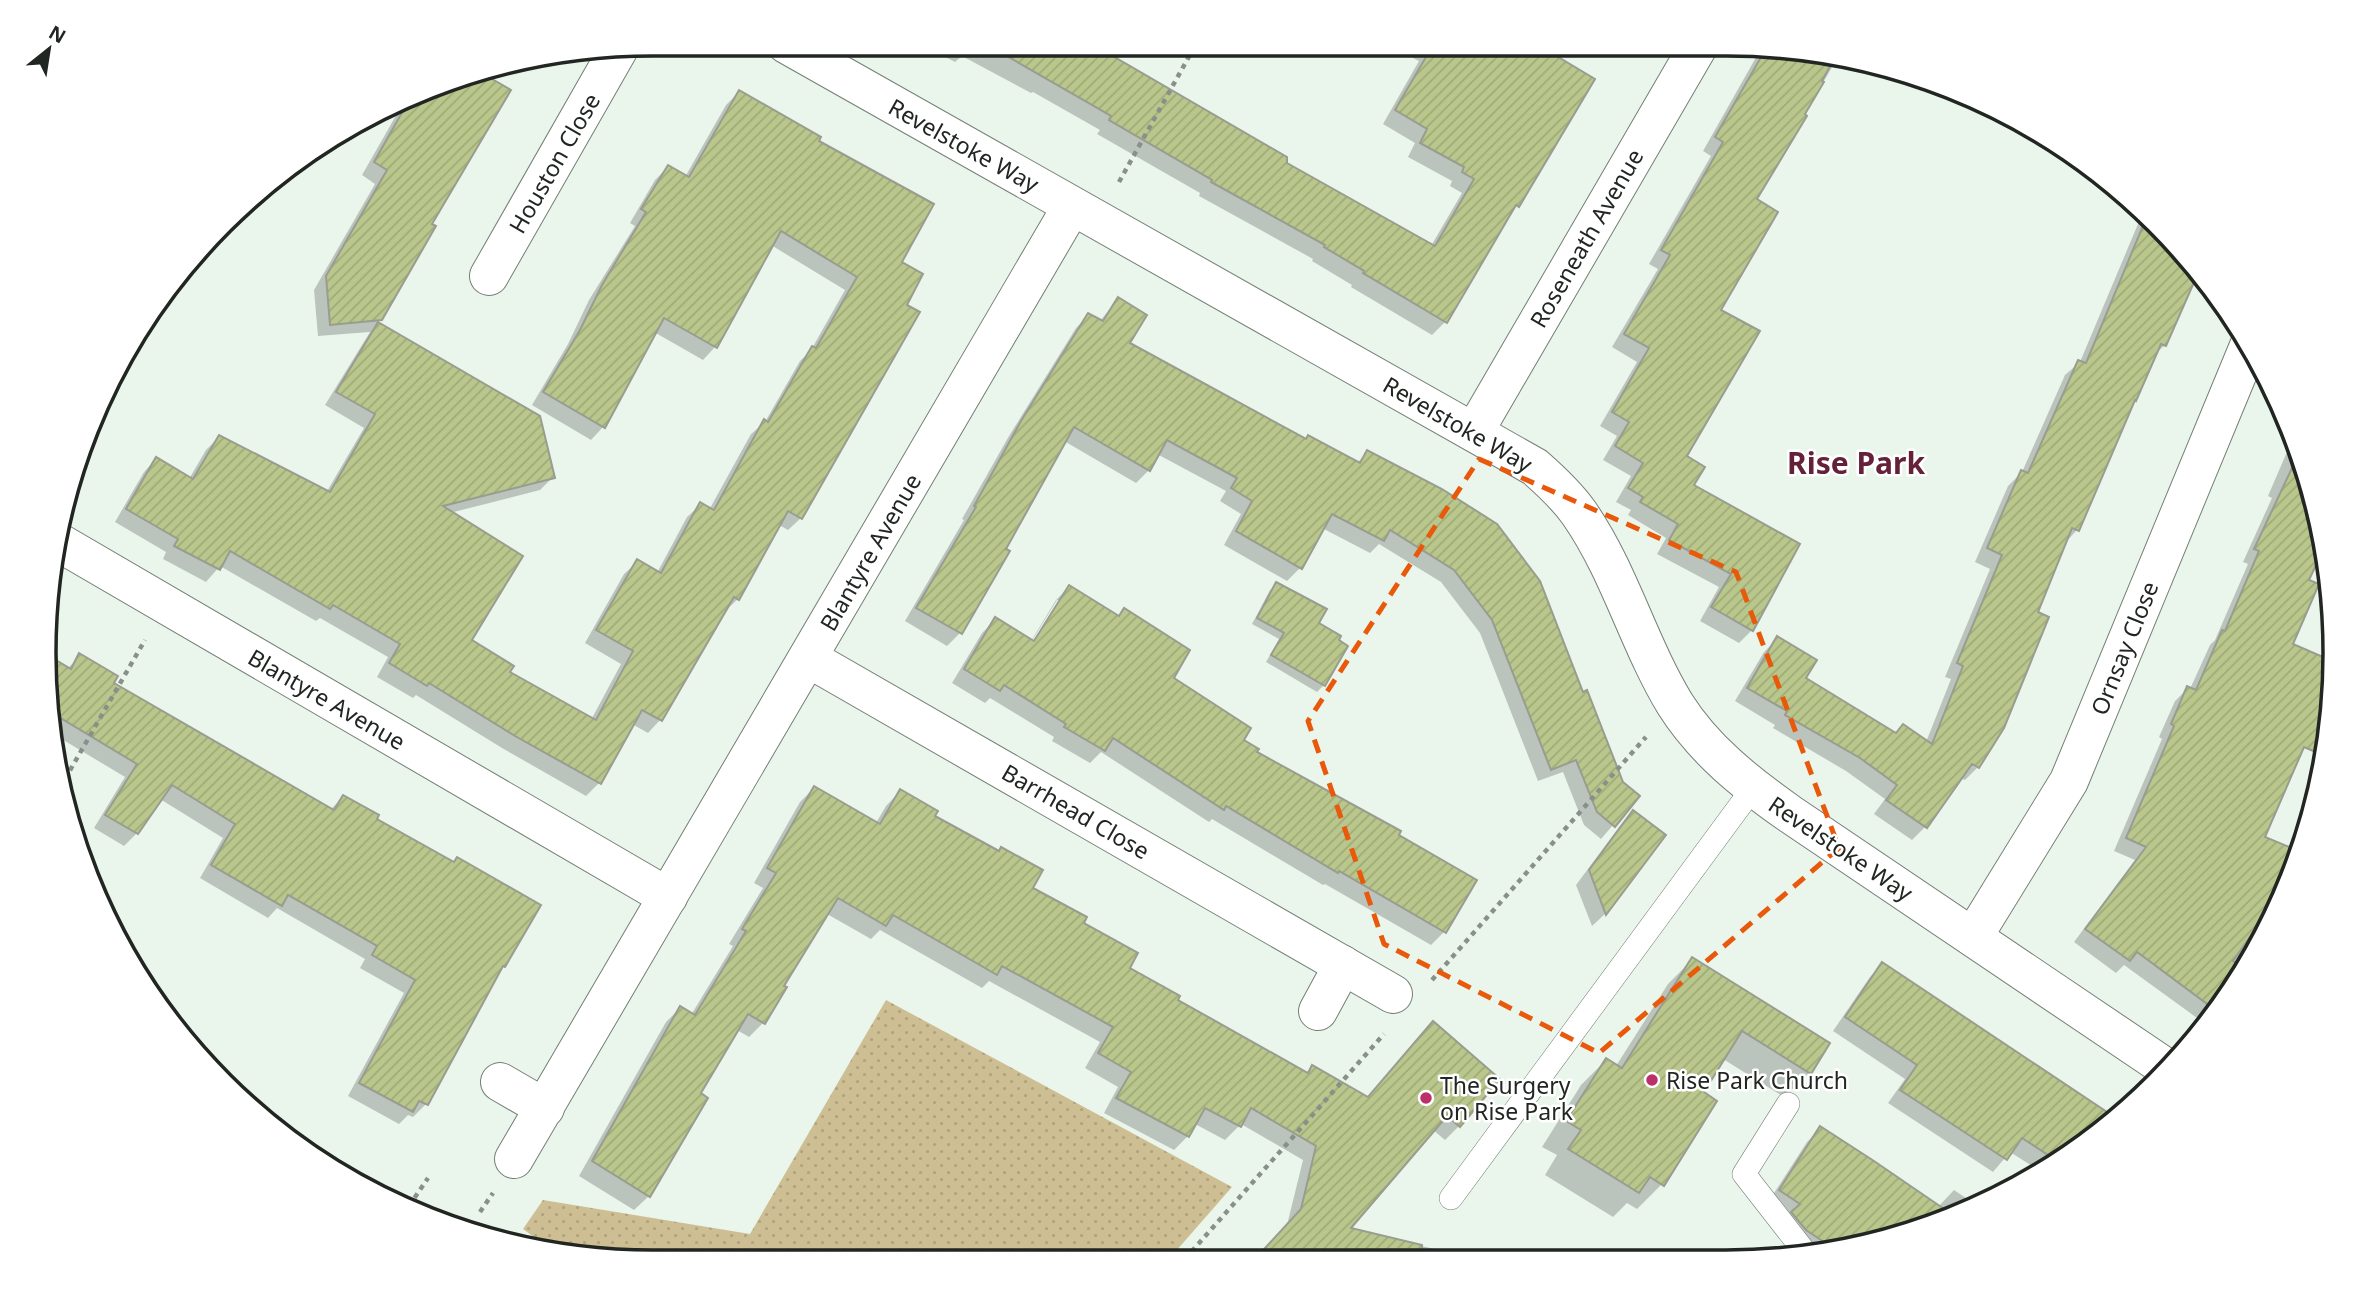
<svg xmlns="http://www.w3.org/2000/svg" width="2379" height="1306" viewBox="0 0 2379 1306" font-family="'Noto Sans',sans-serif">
  <defs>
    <pattern id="grass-dots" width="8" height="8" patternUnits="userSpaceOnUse" patternTransform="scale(1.75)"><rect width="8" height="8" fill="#cebe93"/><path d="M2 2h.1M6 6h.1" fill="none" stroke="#b1a37e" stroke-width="1.8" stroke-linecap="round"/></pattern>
    <pattern id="building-hatch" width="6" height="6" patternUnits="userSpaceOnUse" patternTransform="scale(1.75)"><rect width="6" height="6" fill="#b9c78c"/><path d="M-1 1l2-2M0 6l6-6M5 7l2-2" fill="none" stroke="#9fab78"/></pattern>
  </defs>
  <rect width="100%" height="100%" fill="#eaf6eb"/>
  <path fill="url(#grass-dots)" d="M886 1000 1232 1187 1169 1259 614 1261 553 1251 523 1229 543 1200 750 1234Z"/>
  <g fill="#0003" fill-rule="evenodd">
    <path d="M920 44H1100L1098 50 1286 165 1431 246 1462 193 1450 186 1452 181 1408 157 1415 143 1383 124 1419 61 1387 45H1534L1593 80 1517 206 1508 215 1445 322 1432 335 1351 287 1352 285 1312 261 1313 259 1199 196 1200 193 1097 134 1100 130 1033 92 1031 93 962 56 955 62Z"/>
    <path d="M1763 45 1838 57 1754 200 1719 310 1685 457 1692 485 1798 545 1752 630 1739 643 1700 621 1719 587 1657 554 1666 538 1628 515 1631 510 1616 502 1631 476 1603 460 1617 436 1600 426 1637 362 1612 347 1658 269 1649 264 1711 156 1703 151Z"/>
    <path d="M495 70 429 224 381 319 377 323 539 417 553 477 540 490 450 513 469 641 508 673 591 720 621 664 585 643 624 574 637 562 657 573 687 517 700 505 709 510 751 434 765 422 800 361 811 350 845 290 771 245 715 347 703 360 654 332 603 427 591 440 532 405 568 344 589 300 635 226 630 223 655 180 668 167 685 177 726 105 739 92 816 142 900 263 801 518 788 530 779 525 738 599 725 611 660 720 648 733 632 724 599 783 586 796 502 748 416 695 413 698 377 677 388 657 320 618 316 621 220 566 206 582 163 559 166 552 115 522 144 472 156 459 189 479 206 450 219 437 326 493 364 428 325 405 370 332 318 336 314 290 375 184 362 175 402 105 457 76Z"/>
    <path d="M2143 212 2192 263 2171 311 2165 345 2154 355 2077 530 2064 544 2035 613 2003 728 1977 768V765L1964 761 1977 768 1965 780 1960 778 1925 827 1912 840 1874 814 1885 799 1846 771 1773 728 1775 725 1735 701 1764 652 1777 639 1803 679 1895 734 1926 742 1951 679 1945 677 1990 569 1975 562 2008 486 2022 472 2065 375 2080 362Z"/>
    <path d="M1118 299 1128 344 1305 441 1357 463 1367 453 1582 694 1621 783 1638 796 1601 839 1584 825 1563 772 1538 781 1480 633 1441 582 1379 544 1370 553 1322 528 1300 568 1287 581 1224 545 1241 514 1220 501 1226 491 1157 454 1149 470 1136 483 1064 441 960 633 947 646 905 621 964 520 962 519 1009 436 1076 328 1089 315 1100 321Z"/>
    <path d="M2293 438 2314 495 2323 547 2307 581 2291 645 2332 663V686L2263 838 2301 853 2254 957 2204 1023 2124 965 2116 973 2074 942 2135 860 2114 851 2162 739 2159 737 2175 701 2188 688 2190 689 2210 645 2215 640 2248 564 2243 562 2272 498 2268 496Z"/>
    <path d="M1277 584 1346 647 1324 685 1317 692 1266 662 1279 639 1252 624 1270 590Z"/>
    <path d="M1069 587 1117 617 1124 610 1172 679 1255 752 1474 881 1444 932 1431 945 1325 884 1323 885 1212 819 1209 822 1101 752 1090 763 1052 741 1054 737 990 698 985 703 952 683 982 633 995 620 1031 641 1056 600ZM1057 600H1061L1031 649 1028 647Z"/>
    <path d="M80 656 112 683 330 810 343 797 374 819 503 966 498 971 426 1104 413 1117 408 1115 399 1124 348 1096 404 993 360 968 365 959 277 908 268 918 200 878 223 838 160 799 137 833 124 846 94 828 125 777 55 735 45 693 49 658 67 669Z"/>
    <path d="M814 788 876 823 886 806 900 791 1082 924 1127 969 1176 1001 1305 1074 1312 1067 1367 1098 1419 1038 1459 1126 1445 1140 1433 1130 1348 1229 1435 1249 1433 1258 1256 1259 1287 1225 1303 1160 1241 1124 1225 1140 1195 1124 1188 1136 1174 1150 1104 1113 1118 1087 1085 1068 1100 1042 989 981 982 988 880 930 871 939 827 914 782 986 785 988 763 1023 749 1037 737 1030 698 1094 649 1196 634 1210 579 1176 666 1022 680 1008 691 1015 733 946 729 944 763 888 754 883 800 802Z"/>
    <path d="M1634 813 1664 836 1605 914 1592 926 1576 885 1620 826Z"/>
    <path d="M1693 959 1809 1073 1784 1097 1723 1059 1701 1093 1662 1184 1637 1209 1627 1203 1613 1217 1545 1175 1557 1155 1542 1147 1581 1085 1606 1060 1616 1066 1668 984Z"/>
    <path d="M1883 964 2101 1117 2110 1122 2064 1160 2040 1171 2010 1152 1993 1172 1888 1103 1905 1079 1833 1031 1870 977Z"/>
    <path d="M1820 1129 1938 1207 1954 1190 1975 1204 1922 1230 1812 1256 1767 1204 1807 1142Z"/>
  </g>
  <g fill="url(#building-hatch)" stroke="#999c8f" stroke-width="2">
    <path d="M986 44H1092L1287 157V163L1435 246 1474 179 1462 172 1464 167 1420 143 1427 129 1395 110 1433 45H1538L1595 79 1519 207 1516 205 1447 323 1363 273 1364 271 1324 247 1325 245 1211 182 1212 180 1109 120 1111 116Z"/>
    <path d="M1768 45 1835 57 1822 81 1824 82 1805 114 1807 116 1757 199 1778 212 1721 310 1760 331 1687 456 1705 467 1694 485 1800 544 1753 631 1711 607 1731 574 1669 540 1678 524 1640 502 1643 497 1628 488 1643 463 1615 446 1629 422 1612 412 1649 348 1624 334 1670 255 1661 250 1723 142 1715 137Z"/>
    <path d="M480 72 511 90 432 224 436 226 382 320 330 325 326 276 387 170 374 162 408 102 457 76Z"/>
    <path d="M739 90 821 137 819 141 934 204 902 262 923 274 907 305 920 312 802 519 788 511 739 600 734 597 662 721 642 710 601 784 515 736 429 683 427 686 389 663 400 644 333 605 330 609 230 551 220 570 174 546 178 539 126 509 156 457 193 479 219 435 330 492 375 414 336 392 378 322 540 416 555 478 443 506 523 556 472 640 514 666 510 672 596 720 633 651 596 630 637 559 661 573 700 502 714 510 764 419 768 422 812 346 816 348 857 277 781 231 717 348 664 318 605 428 543 392 580 330 602 285 646 212 641 209 668 165 689 177Z"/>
    <path d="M2147 216 2199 271 2166 346 2161 344 2136 401 2135 400 2079 531 2072 528 2038 612 2049 617 2004 728 1979 768 1972 764 1927 828 1886 800 1897 785 1860 758 1785 715 1787 711 1747 688 1777 636 1817 660 1806 678 1896 733 1903 724 1932 744 1963 666 1957 663 2002 555 1987 548 2021 470 2028 473 2078 360 2086 363Z"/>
    <path d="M1118 297 1147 315 1130 343 1306 439 1308 435 1360 463 1367 450 1442 489 1497 524 1540 581 1583 692 1587 690 1623 782 1640 796 1615 827 1597 812 1576 760 1551 770 1492 620 1454 570 1390 530 1384 541 1332 514 1302 569 1236 531 1252 501 1231 488 1237 478 1167 440 1150 471 1074 427 1006 549 1010 551 962 634 916 608 976 507 974 506 1021 421 1088 313 1103 321Z"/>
    <path d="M2299 453 2314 495 2323 550 2309 580 2319 584 2293 644 2332 661 2330 732 2325 756 2304 747 2265 837 2299 851 2282 892 2233 961 2245 969 2214 1009 2137 952 2130 961 2085 929 2146 847 2126 838 2174 726 2171 724 2187 686 2196 690 2222 630 2225 631 2259 551 2254 549Z"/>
    <path d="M1276 582 1327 609 1319 623 1341 636 1339 640 1348 646 1325 686 1271 655 1284 633 1257 618Z"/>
    <path d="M1069 585 1119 616 1124 608 1190 650 1174 678 1251 728 1244 740 1259 749 1257 752 1401 831 1399 835 1477 880 1446 933 1339 871 1338 873 1226 806 1224 810 1113 738 1105 751 1064 727 1066 724 1004 685 1000 691 964 669 995 617 1034 641Z"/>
    <path d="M79 653 118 676 114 683 334 810 343 795 379 815 377 819 454 862 457 857 541 905 505 967 503 966 428 1105 419 1101 413 1112 359 1083 415 980 372 955 377 946 288 895 282 906 211 865 235 824 172 785 138 834 105 815 137 764 49 711 45 693 49 656 71 669Z"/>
    <path d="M814 786 880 824 900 789 938 811 935 816 999 851 1001 847 1043 870 1033 888 1087 917 1084 923 1138 953 1130 968 1180 996 1178 1000 1308 1073 1312 1065 1368 1097 1433 1021 1500 1079 1460 1127 1447 1116 1351 1228 1422 1245 1421 1258 1255 1259 1301 1209 1316 1146 1251 1108 1241 1127 1205 1108 1189 1137 1116 1098 1131 1072 1098 1053 1113 1027 1002 966 997 975 893 915 886 926 838 898 784 986 787 987 765 1024 748 1014 701 1093 708 1098 650 1197 592 1161 680 1006 695 1015 746 931 742 929 776 873 767 868Z"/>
    <path d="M1633 810 1666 835 1606 915 1589 870Z"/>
    <path d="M1692 957 1830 1043 1811 1074 1742 1031 1704 1092 1717 1101 1664 1186 1650 1177 1639 1193 1568 1149 1581 1130 1566 1121 1606 1058 1622 1068Z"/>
    <path d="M1882 962 2107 1112 2088 1140 2059 1162 2022 1138 2007 1160 1900 1090 1917 1065 1845 1017Z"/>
    <path d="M1820 1126 1874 1161 1953 1215 1922 1230 1836 1250 1806 1230 1791 1212 1800 1204 1779 1190Z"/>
  </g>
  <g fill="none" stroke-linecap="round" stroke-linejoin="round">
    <defs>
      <g id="lane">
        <path d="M1788 1104 1744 1174 1808 1256"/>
        <path d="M1451 1198 1753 788"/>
      </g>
      <g id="street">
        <path d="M786 44 1535 467C1551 481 1567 496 1579 513 1620 572 1638 643 1675 704 1704 750 1746 783 1790 814L2168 1069"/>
        <path d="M489 276 618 50"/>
        <path d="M1474 432 1699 45"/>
        <path d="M60 543 668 897"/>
        <path d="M808 658 1393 994"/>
        <path d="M1973 937 2069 781 2249 346"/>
        <path d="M1318 1011 1343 965"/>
        <path d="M500 1082 545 1108"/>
        <path d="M514 1159 1072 206"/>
      </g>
    </defs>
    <use href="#lane" stroke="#747f75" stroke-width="24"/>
    <use href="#street" stroke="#747f75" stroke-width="40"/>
    <g stroke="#889089" stroke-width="4.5" stroke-dasharray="5 5" stroke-linecap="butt">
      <path d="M1119 182 1196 44"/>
      <path d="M65 779 145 640"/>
      <path d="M1432 980 1646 737"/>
      <path d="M409 1206 428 1178"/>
      <path d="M480 1212 493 1193"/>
      <path d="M1185 1259 1384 1034"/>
    </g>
    <use href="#lane" stroke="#fff" stroke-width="23"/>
    <use href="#street" stroke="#fff" stroke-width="38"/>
  </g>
  <path fill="none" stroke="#e8590c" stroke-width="5" stroke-dasharray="14 9" stroke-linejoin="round" d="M1479 459 1736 572 1839 848 1599 1053 1384 944 1308 721Z"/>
  <g fill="#bb306a" stroke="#fff" stroke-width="2.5">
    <circle cx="1652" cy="1080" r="7"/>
    <circle cx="1426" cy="1098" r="7"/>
  </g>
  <g text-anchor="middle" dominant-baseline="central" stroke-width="5" stroke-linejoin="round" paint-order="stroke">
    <g font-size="23" fill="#222622" stroke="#fff">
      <text transform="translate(964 145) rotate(29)">Revelstoke Way</text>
      <text transform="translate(554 163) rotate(-60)">Houston Close</text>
      <text transform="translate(1586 238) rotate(-60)">Roseneath Avenue</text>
      <text transform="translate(1458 424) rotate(30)">Revelstoke Way</text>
      <text transform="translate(870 552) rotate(-60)">Blantyre Avenue</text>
      <text transform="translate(2124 648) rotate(-68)">Ornsay Close</text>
      <text transform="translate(327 699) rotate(30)">Blantyre Avenue</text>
      <text transform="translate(1076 811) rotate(30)">Barrhead Close</text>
      <text transform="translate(1841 848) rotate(34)">Revelstoke Way</text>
    </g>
    <g font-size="23" fill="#222622" stroke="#fff" text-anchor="start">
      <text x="1666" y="1080">Rise Park Church</text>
      <text x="1440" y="1085">The Surgery<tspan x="1440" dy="26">on Rise Park</tspan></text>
    </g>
    <g font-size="30" font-weight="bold" fill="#64213a" stroke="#fff">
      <text x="1856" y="462">Rise Park</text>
    </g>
  </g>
  <path d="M0 0H2379V1306H0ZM653 56H1726A597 597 0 0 1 2323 653V653A597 597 0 0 1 1726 1250H653A597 597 0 0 1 56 653V653A597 597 0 0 1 653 56Z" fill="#fff" fill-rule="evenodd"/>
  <path fill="none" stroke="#222622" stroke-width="3.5" d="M653 56H1726A597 597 0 0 1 2323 653V653A597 597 0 0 1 1726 1250H653A597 597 0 0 1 56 653V653A597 597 0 0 1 653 56Z"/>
  <g transform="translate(49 49) rotate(30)" stroke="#ffffff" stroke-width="5" paint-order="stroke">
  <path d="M0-5L12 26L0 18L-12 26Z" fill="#222622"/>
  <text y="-10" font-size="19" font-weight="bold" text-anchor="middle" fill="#222622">N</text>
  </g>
</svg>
